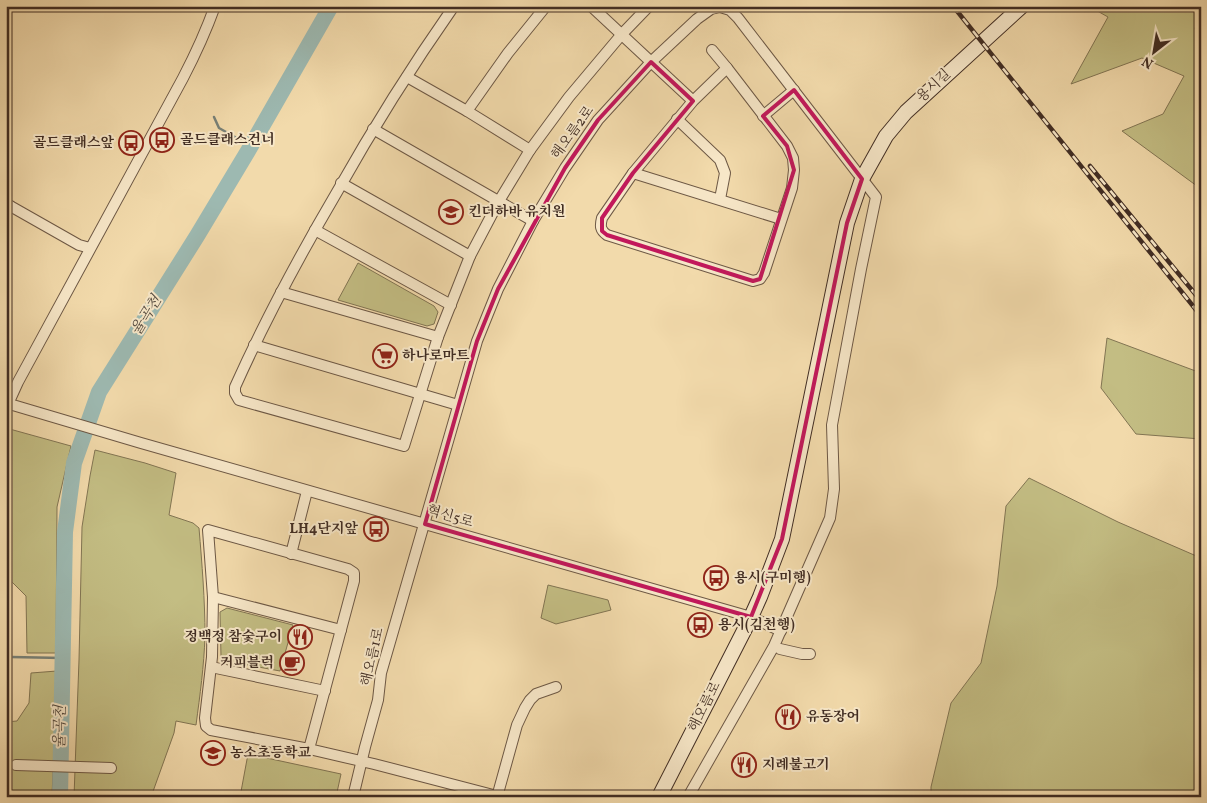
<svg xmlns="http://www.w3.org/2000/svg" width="1207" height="803" viewBox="0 0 1207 803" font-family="Vollkorn,'Noto Serif KR',serif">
  <rect width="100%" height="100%" fill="#f2daab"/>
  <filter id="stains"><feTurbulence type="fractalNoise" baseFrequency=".004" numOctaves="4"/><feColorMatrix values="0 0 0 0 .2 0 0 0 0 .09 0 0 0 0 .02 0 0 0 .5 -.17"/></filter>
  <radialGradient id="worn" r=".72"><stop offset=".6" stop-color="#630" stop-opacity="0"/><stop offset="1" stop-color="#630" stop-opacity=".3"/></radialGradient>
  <g fill="#c3bd83" stroke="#827553">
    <path d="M1093 6H1201V20L1195 28 1201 51V189L1122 131 1163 114 1184 76 1142 58 1071 84 1108 17 1092 8Z"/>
    <path d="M358 263 434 306 438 312 434 324 427 326 338 300Z"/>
    <path d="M1107 338 1201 373V439L1136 434 1101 388Z"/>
    <path d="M6 428 71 446 57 507 56 653H27L26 596 6 576Z"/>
    <path d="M95 450 145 463 176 473 169 515 193 523 199 528C202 564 205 600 205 636 204 666 200 695 196 725L176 721 174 733 151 797H74L79 660 82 527 90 476Z"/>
    <path d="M1029 478 1118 522 1201 558V797H931V787L951 703 981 663 997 586 1006 506Z"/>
    <path d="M548 585 608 600 611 610 556 624 541 618Z"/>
    <path d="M227 608 293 625 280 671 226 661 221 656 220 612Z"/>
    <path d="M57 671 52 797H6V722L17 721 29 703 31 673Z"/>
    <path d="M248 754 341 774 336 797H240Z"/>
  </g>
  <path fill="#9db9b1" stroke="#788178" d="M6 595 10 600 11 629 9 682 6 696Z"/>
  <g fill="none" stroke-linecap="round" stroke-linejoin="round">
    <g stroke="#788178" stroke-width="2.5">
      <path d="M214 117 219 128 251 146"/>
      <path d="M11 657 63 658"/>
    </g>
    <path stroke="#9db9b1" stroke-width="16" d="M60 797 65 532 74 463 99 392 197 236 248 151 331 6"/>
    <defs>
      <g id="street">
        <path d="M454 6C412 66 373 128 337 192 300 255 265 320 235 387V393L239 400 404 446 438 337 470 256 499 201 530 150 569 97 622 34 649 6"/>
        <path d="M591 6 693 101 633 173 602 218C600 226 600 230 607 235L753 281 760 279 764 273 792 188 794 170 793 158 787 146 727 68 693 101"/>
        <path d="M712 50 727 68"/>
        <path d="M407 77 467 111 530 150"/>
        <path d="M467 111 508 53 546 6"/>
        <path d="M763 116 794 90"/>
        <path d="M677 119 720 160 725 173 720 199"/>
        <path d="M373 129 533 221"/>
        <path d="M633 173 781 219"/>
        <path d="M341 183 470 256"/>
        <path d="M6 202 7 204 12 207 79 245 90 248"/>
        <path d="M315 230 451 305"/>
        <path d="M281 292 438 337"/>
        <path d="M254 345 458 405"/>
        <path d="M6 403 141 443 751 617 781 631"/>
        <path d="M8 404 18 382 183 78C195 55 206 31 215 6"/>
        <path d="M291 554 307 491"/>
        <path d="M213 597 341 630"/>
        <path d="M780 649 802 654H810"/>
        <path d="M211 667 325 691"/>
        <path d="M309 749 354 581V573L348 569 208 530 213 597 212 657 205 718 206 726 211 730 309 749 374 764 497 796"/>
        <path d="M16 765 111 768"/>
        <path d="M353 797 365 747 378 700 381 673 477 341 498 289 533 221 565 168 598 120 651 62 697 19 711 9 720 7 730 10 738 18 876 197 861 269 832 425 834 489 830 518 774 646 688 797"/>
        <path d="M497 797 517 725 525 708 530 700 536 694 556 687"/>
      </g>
      <path id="secondary" d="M659 797 751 617 760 597 782 539 847 223 862 179 886 136 906 112 1022 6"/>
    </defs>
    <use href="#street" stroke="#6d5845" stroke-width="12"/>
    <use href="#secondary" stroke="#412d23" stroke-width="16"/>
    <use href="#street" stroke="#f7e7c8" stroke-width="10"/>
    <use href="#secondary" stroke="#f7e7c8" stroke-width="14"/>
    <defs>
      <g id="rail">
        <path d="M953 6 1201 316"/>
        <path d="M1090 166 1201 301"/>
      </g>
    </defs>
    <use href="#rail" stroke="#412d23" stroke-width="4.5"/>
    <use href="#rail" stroke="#f7e7c8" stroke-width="2.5" stroke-dasharray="8" stroke-linecap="butt"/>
  </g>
  <path fill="none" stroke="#c2185b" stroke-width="4" stroke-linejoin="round" d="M651 62 693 101 633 173 602 218V231L607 235 753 281 760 279 794 170 787 146 763 116 794 90 862 179 847 223 782 539 751 617 425 524 477 341 498 289 565 168 598 120Z"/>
  <defs>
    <symbol id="bus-ring" viewBox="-11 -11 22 22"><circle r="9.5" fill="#f7e7c8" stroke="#8f2418" stroke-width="1.5"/><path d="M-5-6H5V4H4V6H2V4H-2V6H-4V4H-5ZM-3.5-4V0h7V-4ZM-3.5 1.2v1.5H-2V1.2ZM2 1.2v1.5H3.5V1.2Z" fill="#8f2418"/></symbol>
    <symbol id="school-ring" viewBox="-11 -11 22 22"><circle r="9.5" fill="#f7e7c8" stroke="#8f2418" stroke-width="1.5"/><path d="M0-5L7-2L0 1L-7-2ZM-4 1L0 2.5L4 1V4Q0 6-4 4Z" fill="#8f2418"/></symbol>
    <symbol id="supermarket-ring" viewBox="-11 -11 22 22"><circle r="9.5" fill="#f7e7c8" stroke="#8f2418" stroke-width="1.5"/><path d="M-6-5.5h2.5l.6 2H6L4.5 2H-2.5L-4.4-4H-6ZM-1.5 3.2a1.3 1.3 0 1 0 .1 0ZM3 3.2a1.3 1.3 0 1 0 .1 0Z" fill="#8f2418"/></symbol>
    <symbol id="restaurant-ring" viewBox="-11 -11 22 22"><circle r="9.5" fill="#f7e7c8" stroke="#8f2418" stroke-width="1.5"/><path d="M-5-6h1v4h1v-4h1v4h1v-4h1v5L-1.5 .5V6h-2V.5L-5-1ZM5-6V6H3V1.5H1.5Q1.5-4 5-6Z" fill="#8f2418"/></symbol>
    <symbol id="cafe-ring" viewBox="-11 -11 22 22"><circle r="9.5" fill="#f7e7c8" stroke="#8f2418" stroke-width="1.5"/><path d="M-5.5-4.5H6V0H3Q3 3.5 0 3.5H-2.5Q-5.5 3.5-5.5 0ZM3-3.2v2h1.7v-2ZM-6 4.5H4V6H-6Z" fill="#8f2418"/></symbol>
  </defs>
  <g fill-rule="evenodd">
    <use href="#bus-ring" x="148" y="126" width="28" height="28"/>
    <use href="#bus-ring" x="117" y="129" width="28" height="28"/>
    <use href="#school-ring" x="437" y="198" width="28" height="28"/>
    <use href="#supermarket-ring" x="371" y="342" width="28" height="28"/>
    <use href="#bus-ring" x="362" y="515" width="28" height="28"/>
    <use href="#bus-ring" x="702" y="564" width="28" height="28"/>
    <use href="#bus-ring" x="686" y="611" width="28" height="28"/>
    <use href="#restaurant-ring" x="286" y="623" width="28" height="28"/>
    <use href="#cafe-ring" x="278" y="649" width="28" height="28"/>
    <use href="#restaurant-ring" x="774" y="703" width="28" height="28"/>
    <use href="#school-ring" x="199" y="739" width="28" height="28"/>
    <use href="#restaurant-ring" x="730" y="751" width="28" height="28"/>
  </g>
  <g text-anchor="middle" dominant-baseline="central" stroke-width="4" stroke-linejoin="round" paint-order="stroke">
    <g font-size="14" fill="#412d23" stroke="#f7e7c8">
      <text transform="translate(934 86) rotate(-43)">용시길</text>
      <text transform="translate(573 133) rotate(-54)">해오름2로</text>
      <text transform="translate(450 517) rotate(16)">혁신5로</text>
      <text transform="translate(373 657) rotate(-77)">해오름1로</text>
      <text transform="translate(705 707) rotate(-63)">해오름로</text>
    </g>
    <g font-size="14" font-weight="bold" fill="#412d23" stroke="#f7e7c8" text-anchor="start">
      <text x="180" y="140">골드클래스건너</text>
      <text x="114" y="143" text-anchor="end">골드클래스앞</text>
      <text x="468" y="212">킨더하바 유치원</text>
      <text x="402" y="356">하나로마트</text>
      <text x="358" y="529" text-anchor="end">LH4단지앞</text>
      <text x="734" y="578">용시(구미행)</text>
      <text x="718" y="625">용시(김천행)</text>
      <text x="282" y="637" text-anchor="end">정백정 참숯구이</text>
      <text x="274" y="663" text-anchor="end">커피블럭</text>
      <text x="806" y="717">유동장어</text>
      <text x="230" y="753">농소초등학교</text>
      <text x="762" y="765">지례불고기</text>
    </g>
    <g font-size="15" font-style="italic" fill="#53493f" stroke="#f7e7c8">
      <text transform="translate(147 316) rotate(-58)">율곡천</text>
      <text transform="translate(61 727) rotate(-89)">율곡천</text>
    </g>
  </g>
  <rect width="1207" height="803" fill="none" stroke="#f2daab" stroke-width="25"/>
  <rect x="8" y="8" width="1192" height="788" fill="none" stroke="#412d23" stroke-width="2.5"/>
  <rect x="12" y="12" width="1182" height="778" fill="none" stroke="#412d23"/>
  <g transform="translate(1154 52) rotate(211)" stroke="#f7e7c8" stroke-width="4" paint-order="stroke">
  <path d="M0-4L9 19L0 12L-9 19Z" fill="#412d23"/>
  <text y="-8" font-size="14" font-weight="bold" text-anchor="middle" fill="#412d23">N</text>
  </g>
  <rect width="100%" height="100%" filter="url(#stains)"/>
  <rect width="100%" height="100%" fill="url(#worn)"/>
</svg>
